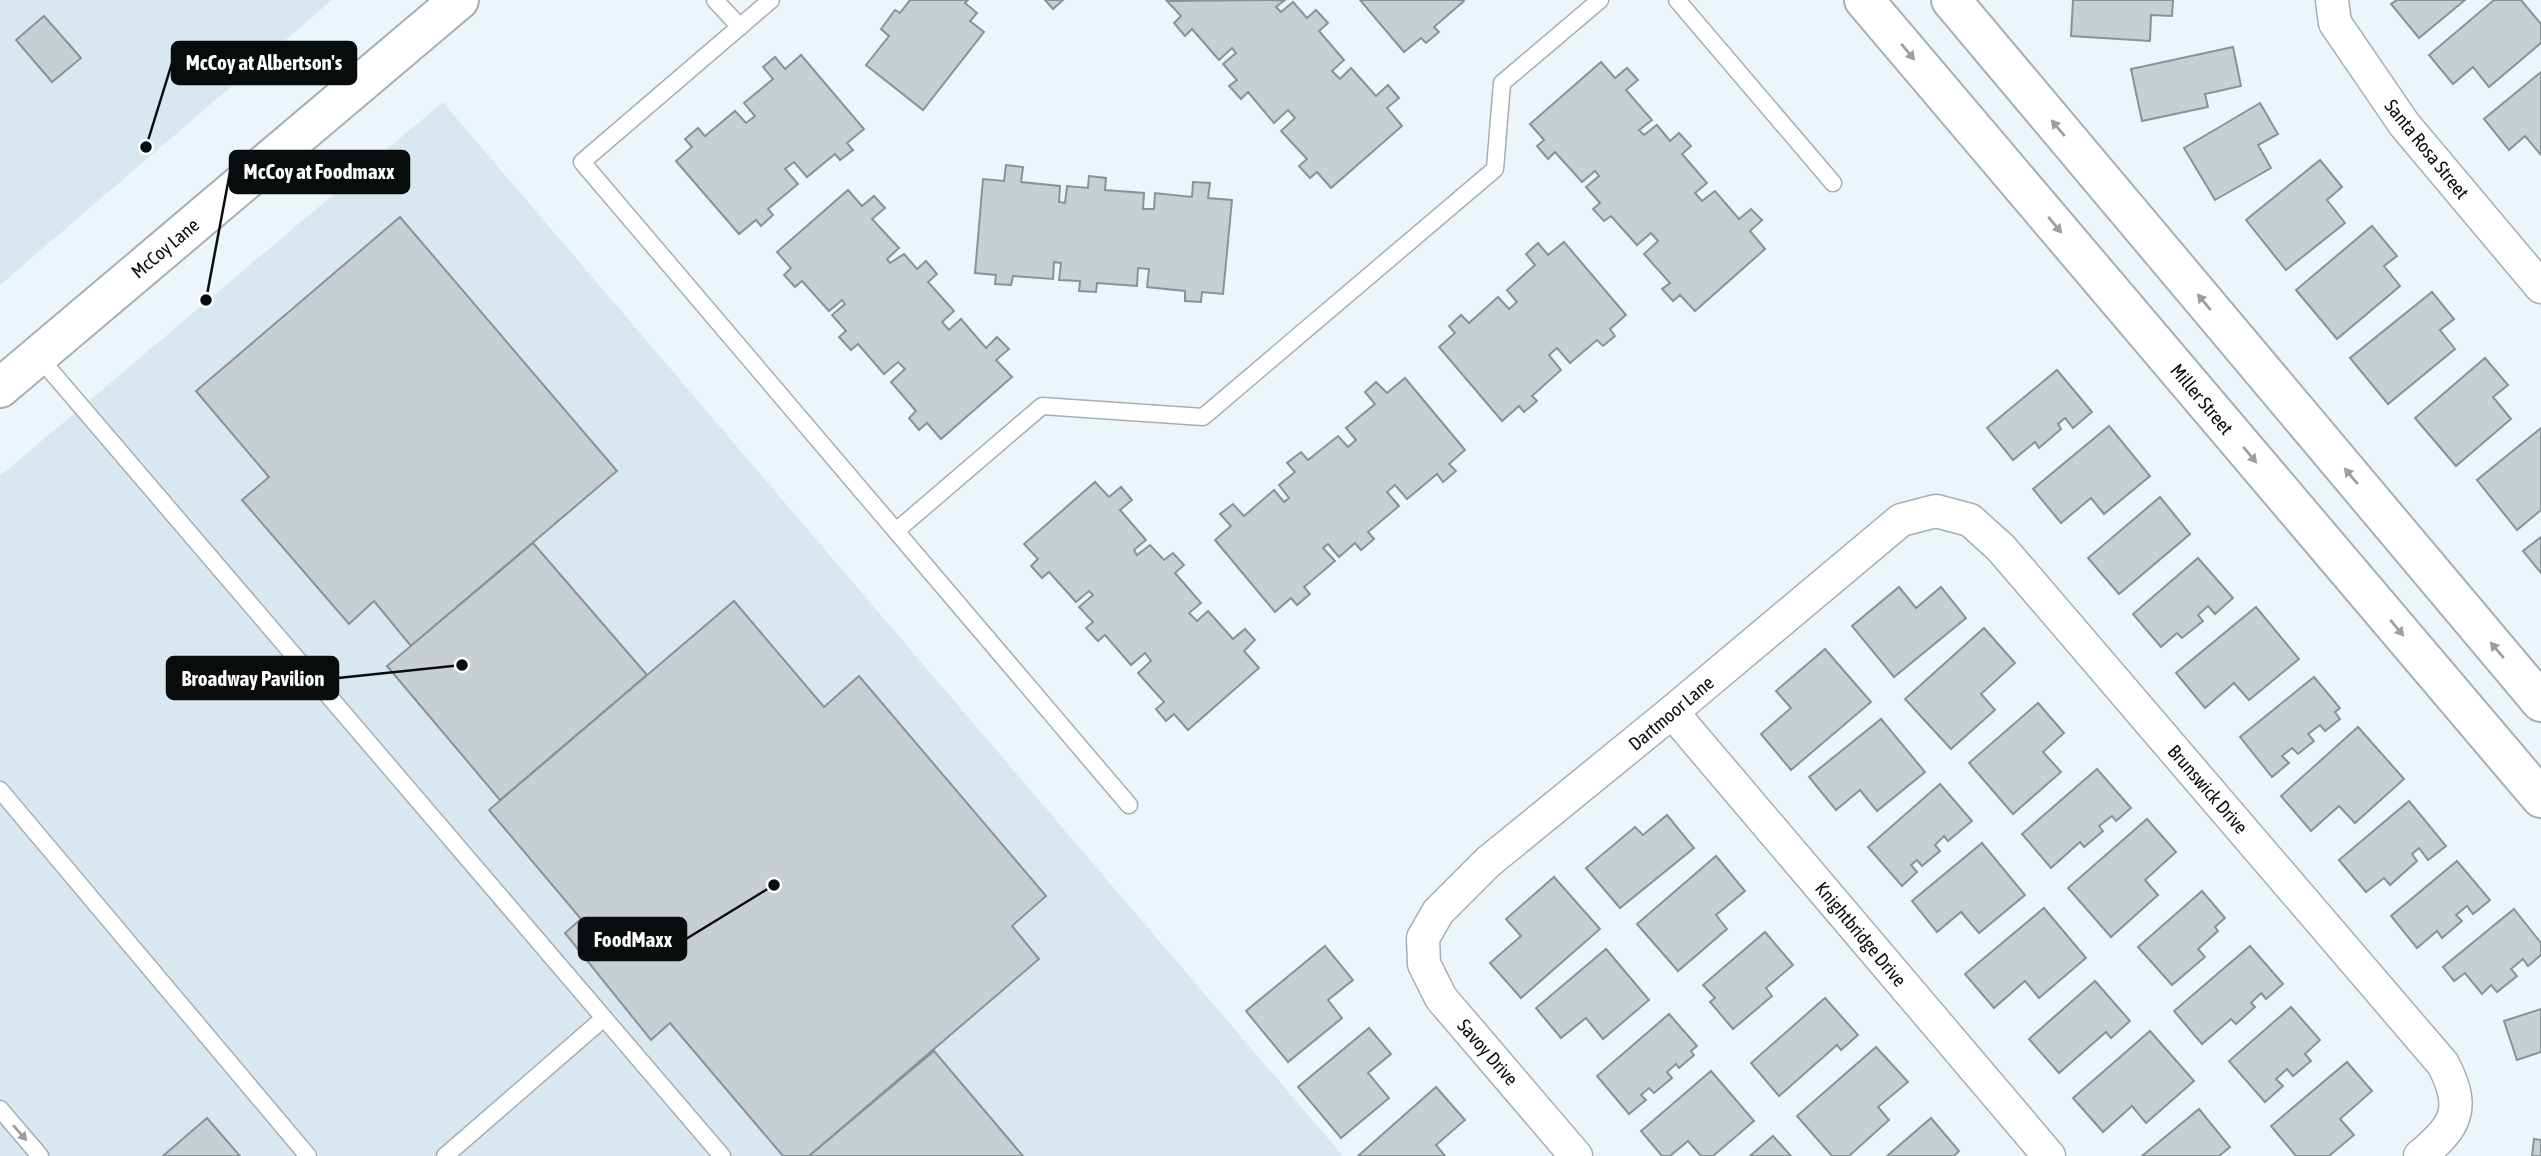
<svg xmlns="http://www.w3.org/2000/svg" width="2541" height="1156" viewBox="0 0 2541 1156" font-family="'Asap Condensed',sans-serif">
  <rect width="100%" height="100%" fill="#ecf5f9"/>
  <g fill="#d9e8f0">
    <path d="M0 0H332L0 285Z"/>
    <path d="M443 102 481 147 1343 1156H0V476Z"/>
  </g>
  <g fill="#c7cfd2" stroke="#8b9296" stroke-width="2">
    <path d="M910 0H968L965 3 977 13 970 21 984 32 923 110 866 65 889 36 881 29 895 10 900 13Z"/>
    <path d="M1045 0H1063L1053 9Z"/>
    <path d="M1285 0 1276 7 1281 12 1293 2 1307 18 1316 10 1328 23 1319 31 1344 60 1332 71 1340 79 1351 68 1376 96 1388 85 1399 98 1387 108 1402 126 1331 188 1317 172 1310 178 1299 166 1307 159 1281 131 1295 118 1288 110 1274 123 1248 92 1241 99 1229 86 1237 80 1223 64 1236 53 1232 48 1219 60 1192 29 1185 36 1174 23 1181 16 1167 1Z"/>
    <path d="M1360 0H1463L1464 1 1434 27 1439 32 1426 43 1421 38 1404 52Z"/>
    <path d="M2073 0H2173L2172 16 2151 15 2150 41 2071 36Z"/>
    <path d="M2397 0H2465L2419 38 2391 4Z"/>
    <path d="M2494 0H2521L2541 24V43L2489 87 2473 67 2453 84 2429 55Z"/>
    <path d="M44 16 81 58 52 82 16 40Z"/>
    <path d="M2233 47 2241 86 2205 94 2208 107 2142 121 2131 69Z"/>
    <path d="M801 55 864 129 847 143 853 150 840 160 835 154 807 177 794 162 785 169 798 184 768 209 773 215 761 226 756 220 739 234 676 161 692 147 685 139 698 128 705 136 735 111 746 123 755 116 744 103 773 79 763 67 775 57 785 69Z"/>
    <path d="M1601 62 1615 78 1627 68 1638 80 1626 90 1652 120 1639 130 1644 135 1657 125 1670 141 1679 133 1691 146 1682 154 1707 183 1695 193 1702 201 1715 191 1739 219 1751 209 1762 220 1750 231 1765 249 1695 311 1680 295 1673 301 1662 289 1670 283 1644 254 1658 241 1651 233 1637 245 1611 216 1604 221 1593 209 1600 203 1586 187 1599 176 1595 171 1582 182 1555 152 1548 159 1537 146 1544 140 1530 124Z"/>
    <path d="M2541 72V155L2525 136 2509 150 2484 119Z"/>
    <path d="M2260 103 2278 134 2258 145 2271 168 2215 200 2184 148Z"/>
    <path d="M2320 160 2342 187 2327 200 2345 223 2286 270 2246 220Z"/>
    <path d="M1006 165 1023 167 1021 182 1060 186 1059 202 1065 203 1067 186 1088 188 1089 176 1106 178 1105 190 1144 193 1143 209H1154L1155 193 1192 197 1193 182 1210 183 1208 198 1232 200 1223 294 1202 292 1201 302 1185 301V291L1147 287 1149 269 1138 268 1137 286 1097 283 1096 292 1079 291 1080 281 1059 280 1061 263 1054 262 1053 279 1013 276 1011 285 995 284 996 275 975 273 983 179 1004 181Z"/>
    <path d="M848 190 862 206 874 196 885 208 872 219 899 248 887 259 890 263 904 254 917 269 926 261 937 274 928 282 954 311 942 322 949 330 961 319 986 348 997 337 1009 349 996 360 1012 377 941 439 927 423 919 430 909 418 916 411 891 382 905 369 898 362 884 374 858 344 851 350 839 337 846 331 832 315 845 304 842 300 829 311 802 281 795 287 784 275 791 268 777 252Z"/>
    <path d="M400 217 617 471 411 646 374 601 349 624 242 500 269 477 196 391Z"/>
    <path d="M2372 226 2397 256 2384 266 2400 286 2337 339 2296 290Z"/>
    <path d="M1564 242 1626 315 1610 329 1615 336 1603 346 1597 340 1570 363 1557 348 1549 355 1561 370 1532 396 1537 401 1524 412 1519 406 1502 421 1439 347 1455 333 1449 326 1461 315 1469 323 1498 297 1509 309 1517 302 1507 290 1535 265 1526 254 1538 243 1548 255Z"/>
    <path d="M2432 292 2454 319 2440 330 2455 349 2388 404 2350 358Z"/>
    <path d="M2485 358 2508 385 2493 397 2511 419 2456 466 2415 418Z"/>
    <path d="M2057 370 2092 412 2073 428 2065 418 2058 424 2061 429 2039 448 2035 442 2013 460 1987 428Z"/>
    <path d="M1405 378 1465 450 1449 464 1456 471 1443 482 1437 474 1407 499 1395 485 1387 492 1399 506 1368 532 1374 539 1361 550 1355 543 1339 557 1328 544 1323 548 1335 561 1304 587 1310 594 1297 605 1291 598 1275 612 1215 540 1231 526 1220 514 1233 504 1244 516 1274 490 1284 502 1289 498 1279 485 1295 472 1287 463 1301 452 1308 460 1338 436 1348 447 1356 440 1346 428 1375 404 1365 392 1376 382 1387 393Z"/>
    <path d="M2109 426 2150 476 2104 514 2091 498 2061 523 2033 489Z"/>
    <path d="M2541 428V510L2517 530 2477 480Z"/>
    <path d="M1095 482 1109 497 1121 487 1132 500 1120 510 1146 540 1134 550 1137 555 1150 545 1164 560 1173 553 1184 565 1175 573 1201 603 1189 613 1197 621 1208 611 1233 639 1245 629 1255 640 1244 651 1259 668 1188 730 1174 714 1166 721 1156 709 1164 702 1138 673 1151 661 1145 653 1131 665 1105 635 1098 641 1086 628 1093 622 1079 607 1093 595 1089 591 1076 602 1049 572 1042 578 1031 566 1038 559 1024 544Z"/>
    <path d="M2160 497 2190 534 2119 594 2088 558Z"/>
    <path d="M2541 537V573L2523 551Z"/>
    <path d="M533 543 647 675 500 800 387 666Z"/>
    <path d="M2198 558 2233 598 2215 614 2208 606 2198 615 2203 621 2182 638 2177 633 2161 647 2133 614Z"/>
    <path d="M1899 587 1916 608 1941 587 1966 618 1894 677 1852 626Z"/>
    <path d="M734 601 824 707 859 676 1046 896 1012 926 1039 959 809 1156H783L670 1023 651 1040 565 933 581 919 489 810Z"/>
    <path d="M2256 607 2299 659 2249 700 2234 683 2205 708 2176 673Z"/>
    <path d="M1984 628 2015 663 1981 694 1995 710 1951 749 1905 699Z"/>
    <path d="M1825 649 1871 702 1791 770 1761 734 1791 708 1776 691Z"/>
    <path d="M2314 677 2340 708 2335 712 2340 719 2325 731 2320 725 2308 734 2314 741 2298 754 2292 748 2282 756 2289 763 2272 777 2240 737Z"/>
    <path d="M2038 703 2064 733 2043 752 2061 772 2013 814 1969 763Z"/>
    <path d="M1881 719 1925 772 1877 811 1860 790 1836 810 1809 777Z"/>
    <path d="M2358 727 2404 779 2355 823 2339 806 2311 831 2281 796Z"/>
    <path d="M2097 769 2131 808 2116 821 2112 816 2099 826 2103 831 2084 847 2080 842 2051 868 2022 834Z"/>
    <path d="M1940 784 1972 821 1948 841 1944 836 1935 845 1940 851 1922 866 1917 860 1911 865 1917 872 1902 886 1868 847Z"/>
    <path d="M2409 801 2446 846 2428 860 2419 848 2412 854 2417 861 2390 885 2384 878 2366 892 2339 860Z"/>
    <path d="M1667 815 1694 848 1620 908 1586 868 1635 827 1643 835Z"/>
    <path d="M2147 819 2176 852 2145 880 2158 895 2111 937 2068 888Z"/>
    <path d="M1982 843 2025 895 1979 933 1961 912 1937 932 1912 901Z"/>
    <path d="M1716 856 1745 891 1716 915 1727 929 1678 971 1637 924Z"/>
    <path d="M2457 861 2490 900 2473 914 2467 906 2456 915 2462 921 2442 938 2437 931 2417 948 2391 916Z"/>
    <path d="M1554 877 1600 929 1521 998 1490 963 1521 936 1506 919Z"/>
    <path d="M2202 891 2225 918 2215 927 2218 931 2198 949 2205 957 2172 985 2138 947Z"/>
    <path d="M2044 908 2086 958 2039 998 2025 981 1994 1008 1965 974Z"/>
    <path d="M2514 909 2541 943V955L2528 966 2523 959 2511 969 2517 976 2497 992 2491 985 2482 994 2465 973 2454 981 2443 967Z"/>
    <path d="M1765 932 1793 965 1766 988 1772 996 1733 1029 1710 1002 1715 998 1703 985Z"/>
    <path d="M1325 946 1353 980 1328 1000 1342 1018 1288 1062 1246 1011Z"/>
    <path d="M2250 946 2283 984 2266 999 2261 993 2251 1003 2255 1007 2236 1024 2231 1019 2202 1044 2174 1011Z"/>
    <path d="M1606 949 1649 1000 1603 1039 1586 1018 1561 1038 1536 1008Z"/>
    <path d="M2095 981 2130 1021 2111 1038 2106 1032 2059 1073 2029 1039Z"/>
    <path d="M1825 998 1858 1035 1841 1050 1837 1045 1779 1096 1751 1063Z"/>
    <path d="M2291 1007 2320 1040 2305 1054 2311 1061 2293 1076 2287 1069 2276 1079 2283 1086 2265 1102 2229 1061Z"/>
    <path d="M2541 1009V1052L2517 1060 2504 1021Z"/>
    <path d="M1669 1014 1697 1046 1691 1051 1694 1055 1679 1068 1676 1064 1667 1072 1672 1078 1654 1093 1649 1088 1641 1095 1646 1100 1629 1114 1597 1076Z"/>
    <path d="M1369 1028 1391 1054 1368 1073 1389 1098 1341 1138 1298 1087Z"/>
    <path d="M2150 1031 2194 1081 2146 1123 2132 1106 2103 1132 2073 1098Z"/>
    <path d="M1876 1047 1908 1082 1878 1107 1889 1120 1849 1156H1832L1797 1116Z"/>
    <path d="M934 1051 1023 1156H809Z"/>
    <path d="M2347 1062 2372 1091 2340 1119 2354 1135 2329 1156H2296L2271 1126Z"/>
    <path d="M1711 1071 1754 1121 1713 1156H1701L1688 1141 1670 1156H1662L1641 1131Z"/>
    <path d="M1436 1087 1465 1120 1436 1145 1445 1156H1358Z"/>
    <path d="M2199 1109 2230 1147 2219 1156H2142Z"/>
    <path d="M207 1118 240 1156H163Z"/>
    <path d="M1931 1118 1959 1151 1954 1156H1887Z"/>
    <path d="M1773 1136 1791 1156H1750Z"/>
    <path d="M2534 1139 2541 1140V1156H2532Z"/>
  </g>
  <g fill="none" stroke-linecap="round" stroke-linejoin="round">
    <defs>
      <g id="lane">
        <path d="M715 0 740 27"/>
        <path d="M771 0 582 162 1129 805"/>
        <path d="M1677 0 1833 183"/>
        <path d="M38 356 722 1156"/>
        <path d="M896 531 1042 406 1203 417 1495 169 1502 83 1600 0"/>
        <path d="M0 790 308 1156"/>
        <path d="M0 1109 40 1156"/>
        <path d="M445 1156 604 1018"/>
      </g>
      <g id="street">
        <path d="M2332 0 2335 23 2404 124 2541 287"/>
        <path d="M1672 712 2049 1156"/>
        <path d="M1576 1156 1441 998 1424 964 1423 938 1438 912 1488 862 1672 712 1901 520 1936 511 1970 520 2001 548 2443 1064C2466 1108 2457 1126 2420 1156"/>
      </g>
      <g id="secondary">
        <path d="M1864 0 2541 798"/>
        <path d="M1951 0 2541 702"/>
        <path d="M0 388 459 0"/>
      </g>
    </defs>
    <use href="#lane" stroke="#a7aeb2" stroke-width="19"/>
    <use href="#street" stroke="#a7aeb2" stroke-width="35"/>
    <use href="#secondary" stroke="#a7aeb2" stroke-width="42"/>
    <use href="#lane" stroke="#fff" stroke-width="16"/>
    <use href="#street" stroke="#fff" stroke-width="32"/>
    <use href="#secondary" stroke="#fff" stroke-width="38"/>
  </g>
  <defs><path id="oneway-solid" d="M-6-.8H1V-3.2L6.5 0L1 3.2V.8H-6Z" transform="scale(1.75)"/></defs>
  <g fill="#9d9e9e">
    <use href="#oneway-solid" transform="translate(1908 52) rotate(50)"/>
    <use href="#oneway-solid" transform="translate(2058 128) rotate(-130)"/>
    <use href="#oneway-solid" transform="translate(2055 225) rotate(50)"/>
    <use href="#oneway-solid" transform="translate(2204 302) rotate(-130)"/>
    <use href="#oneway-solid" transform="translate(2250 455) rotate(50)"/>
    <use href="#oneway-solid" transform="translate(2351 476) rotate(-130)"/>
    <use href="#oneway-solid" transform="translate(2397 628) rotate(50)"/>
    <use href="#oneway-solid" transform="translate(2497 650) rotate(-130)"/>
    <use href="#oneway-solid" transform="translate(20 1133) rotate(49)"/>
  </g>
  <g text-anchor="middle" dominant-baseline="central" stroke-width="5" stroke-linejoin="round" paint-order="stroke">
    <g font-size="19" fill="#090c0d" stroke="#fff">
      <text transform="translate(2427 149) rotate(51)">Santa Rosa Street</text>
      <text transform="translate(165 248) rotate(-40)">McCoy Lane</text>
      <text transform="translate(2202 399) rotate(50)">Miller Street</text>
      <text transform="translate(1671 713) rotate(-40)">Dartmoor Lane</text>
      <text transform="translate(2208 789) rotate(49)">Brunswick Drive</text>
      <text transform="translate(1861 934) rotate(50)">Knightbridge Drive</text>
      <text transform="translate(1488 1052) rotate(49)">Savoy Drive</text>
    </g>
  </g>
  <path fill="none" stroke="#090c0d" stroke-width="2.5" d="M146 147L172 63M206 300L230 172M462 665L338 678M774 885L686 939"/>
  <g fill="#090c0d" stroke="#fff" stroke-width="2.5">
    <circle cx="146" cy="147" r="7"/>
    <circle cx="206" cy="300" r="7"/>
    <circle cx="462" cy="665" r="7"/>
    <circle cx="774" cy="885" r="7"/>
  </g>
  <g fill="#090c0d" stroke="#090c0d" stroke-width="2.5">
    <rect x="172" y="42" width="184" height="42" rx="7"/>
    <rect x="230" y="151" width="179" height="42" rx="7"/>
    <rect x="167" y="657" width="171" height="42" rx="7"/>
    <rect x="579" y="918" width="107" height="42" rx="7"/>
  </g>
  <g font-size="21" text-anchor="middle" font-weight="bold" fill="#fff">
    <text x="264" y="70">McCoy at Albertson's</text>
    <text x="319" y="179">McCoy at Foodmaxx</text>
    <text x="253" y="686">Broadway Pavilion</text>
    <text x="633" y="947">FoodMaxx</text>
  </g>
</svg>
